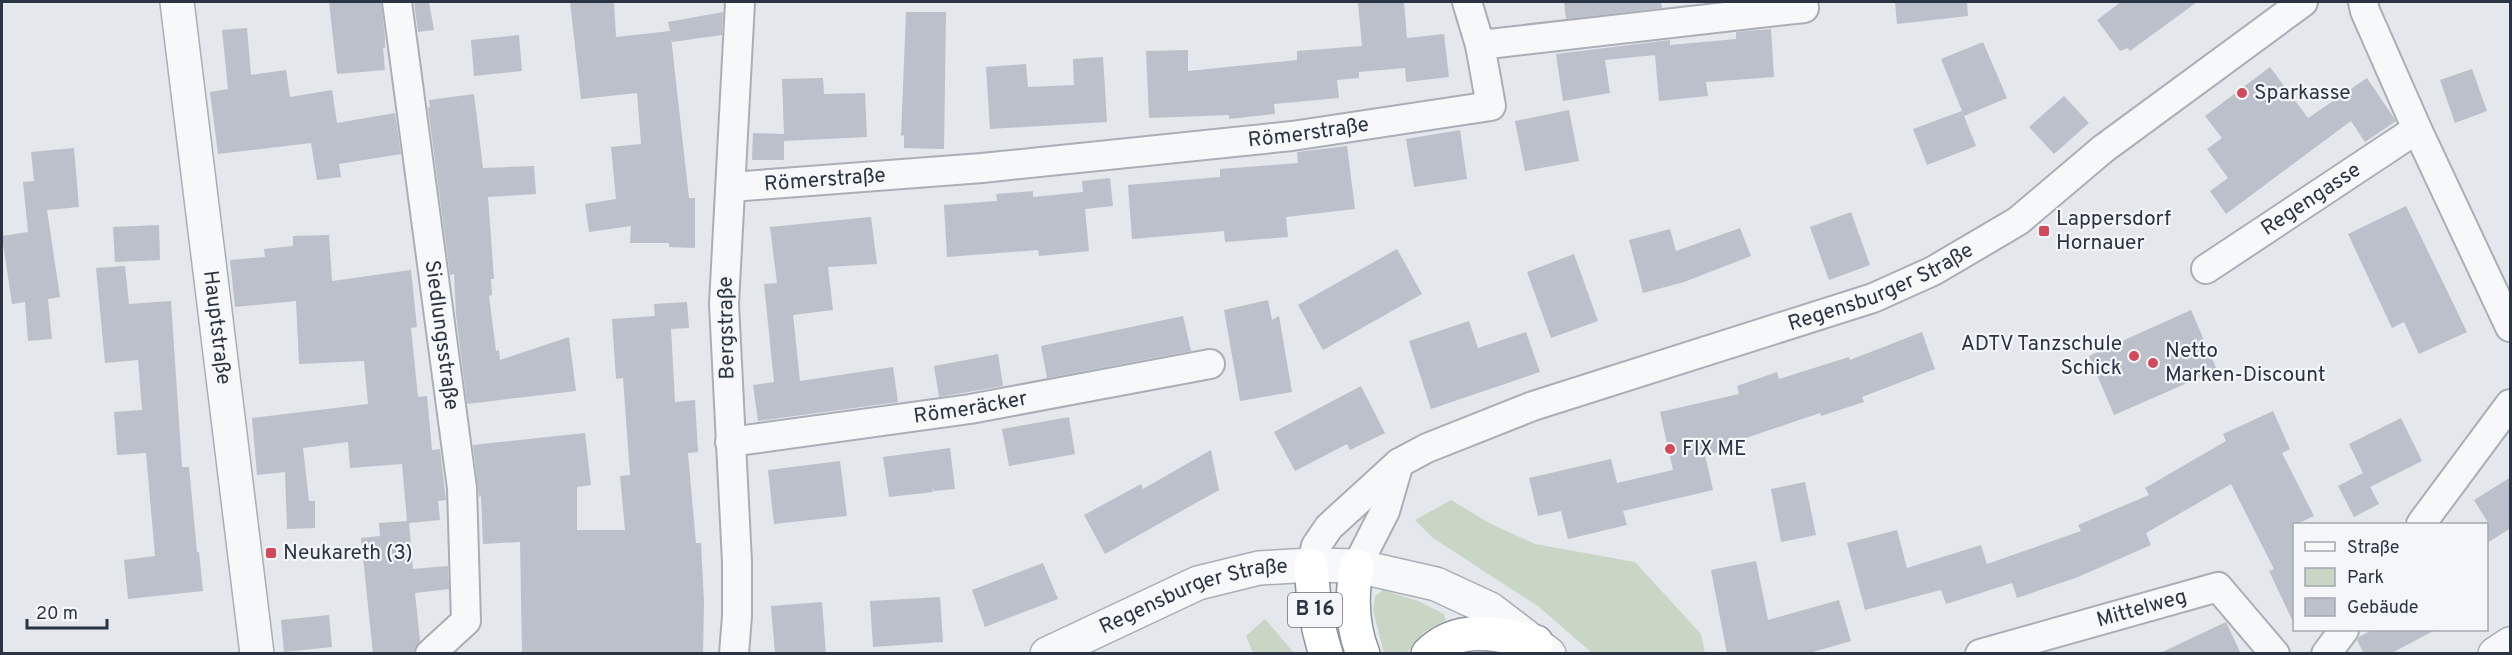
<svg xmlns="http://www.w3.org/2000/svg" width="2512" height="655" viewBox="0 0 2512 655" font-family="Overpass,sans-serif">
  <rect width="100%" height="100%" fill="#e4e7ec"/>
  <g fill="#c9d6c5">
    <path d="M1451 500 1489 523 1535 544 1635 562 1701 634 1705 653H1592L1539 607 1433 538 1415 520Z"/>
    <path d="M1383 590 1418 601 1444 614 1446 620 1424 632 1407 653H1384L1373 610 1375 596Z"/>
    <path d="M1265 619 1294 653H1253L1246 636Z"/>
  </g>
  <g fill="#bbc0ca">
    <path d="M329 2H381L385 37V48H383L385 70 337 74Z"/>
    <path d="M414 2H429L434 30 418 32Z"/>
    <path d="M570 2H614L616 37 670 31 668 22 723 12 722 35 672 42 671 37 689 198H695V248L669 247V243H630L631 226 589 232 585 204 616 199 611 147 641 144 637 93 581 99Z"/>
    <path d="M1374 2H1404L1407 38 1444 34 1449 77 1406 82 1405 68 1359 72V78L1337 80 1339 98 1274 104 1275 114 1229 119V115L1149 118 1146 51 1188 50V71L1297 60V51L1362 46 1358 3Z"/>
    <path d="M1564 2H1661L1662 8 1566 19Z"/>
    <path d="M1895 2H1967L1968 16 1897 24Z"/>
    <path d="M2121 2H2197L2130 51 2128 48 2120 51 2097 20Z"/>
    <path d="M906 12H946L944 149 904 148V135L901 136Z"/>
    <path d="M247 28 251 75 286 70 290 97 332 90 337 123 395 113 401 154 339 164 341 177 317 180 311 143 218 154 210 92 228 89 222 30Z"/>
    <path d="M1771 29 1774 77 1706 82 1708 96 1659 101 1655 55 1605 60 1610 93 1563 101 1556 54 1670 40V45L1736 39V32Z"/>
    <path d="M519 35 522 71 474 76 471 40Z"/>
    <path d="M1983 42 2007 98 1964 116 1941 59Z"/>
    <path d="M1103 57 1107 122 990 129 986 67 1026 64 1028 87 1074 85 1073 59Z"/>
    <path d="M2270 67 2308 118 2367 78 2396 121 2365 142 2351 121 2226 214 2210 191 2228 178 2207 149 2222 138 2205 116Z"/>
    <path d="M2472 69 2487 111 2455 123 2440 80Z"/>
    <path d="M823 78 824 94 865 93 867 137 784 141V138V160H752L753 133 784 134 782 79Z"/>
    <path d="M474 94 483 168 534 166 536 194 488 197 494 279H491L492 295 489 296 496 351 499 350 500 360 569 337 576 391 467 404 456 315 454 274 450 275 428 108 430 107 429 100Z"/>
    <path d="M2064 96 2089 123 2054 154 2029 127Z"/>
    <path d="M1569 110 1579 161 1525 171 1515 121Z"/>
    <path d="M1962 111 1976 146 1927 165 1913 129Z"/>
    <path d="M1460 130 1467 179 1414 187 1406 139Z"/>
    <path d="M1347 146 1355 209 1286 217 1288 237 1225 242 1224 231 1132 239 1128 185 1220 177V169L1298 163 1297 152Z"/>
    <path d="M74 148 79 207 47 210 60 297 48 299 52 339 28 341 25 302 12 304 2 236 28 232 23 182 34 181 31 152Z"/>
    <path d="M1110 178 1113 206 1085 209 1089 251 1039 256 1038 250 947 257 944 205 997 201 996 194 1033 191V197L1083 192 1082 181Z"/>
    <path d="M2406 206 2467 332 2419 354 2404 322 2392 328 2348 234Z"/>
    <path d="M1851 212 1870 265 1829 280 1810 227Z"/>
    <path d="M871 217 877 264 828 267 833 310 793 315 800 381 893 367 898 402 758 421 753 385 774 382 764 284 777 283 770 227Z"/>
    <path d="M159 225 160 260 115 262 113 227Z"/>
    <path d="M1740 228 1751 256 1684 282 1643 293 1629 240 1670 229 1676 251Z"/>
    <path d="M329 235 332 281 411 270 417 327 411 328 418 397 427 396 432 450 440 449 446 500 438 501 440 520 409 523 413 569 448 566 449 589 415 593 420 641 414 653 373 654 361 538 380 536 379 523 407 521 402 464 350 468 348 442 303 448 309 501H315V528L287 529 285 472 257 475 252 418 368 404 364 361 299 364 296 301 235 307 230 260 265 257 264 249 293 246V236Z"/>
    <path d="M1397 249 1422 294 1323 350 1298 305Z"/>
    <path d="M1574 254 1598 321 1551 338 1527 272Z"/>
    <path d="M125 266 129 304 171 301 182 467H189L197 552H199L203 591 128 599 124 560 155 556 146 453 117 455 114 412 142 410 138 360 105 363 96 268Z"/>
    <path d="M1268 300 1272 320 1279 316 1292 392 1240 401 1224 310Z"/>
    <path d="M687 302 689 328 671 329 675 402 695 400 698 452 688 453 696 543H701L704 601 703 654H522L520 542 483 544 481 496 479 497 473 445 585 433 591 485 577 487V530H625L620 476 630 475 623 378 616 379 612 319 655 316 654 304Z"/>
    <path d="M2191 310 2217 370 2114 415 2089 356Z"/>
    <path d="M1183 316 1191 351 1047 378 1041 346Z"/>
    <path d="M1469 321 1478 348 1526 332 1540 372 1431 409 1409 341Z"/>
    <path d="M1922 332 1935 369 1862 397 1864 402 1821 416 1820 413 1725 445 1726 450 1705 455 1713 490 1623 511 1627 525 1568 539 1561 511 1538 516 1529 478 1611 459 1617 483 1673 470 1660 412 1739 394 1737 386 1777 372 1779 379 1849 357 1850 360Z"/>
    <path d="M998 354 1003 386 939 397 934 366Z"/>
    <path d="M1361 386 1385 433 1350 450 1347 444 1295 471 1274 432Z"/>
    <path d="M2273 411 2290 449 2282 453 2314 516 2295 525V626L2269 571 2274 569 2231 484 2146 533 2151 545 2078 577 2017 598 2012 583 1946 604 1941 590 1865 610 1847 543 1897 530 1907 568 1981 545 1987 564 2081 531 2078 525 2149 495 2145 488 2226 441 2223 434Z"/>
    <path d="M1069 417 1075 454 1009 466 1002 429Z"/>
    <path d="M2401 418 2422 461 2370 487 2379 504 2354 517 2338 486 2363 473 2349 444Z"/>
    <path d="M950 448 955 489 934 491 932 486 933 492 889 497 883 457Z"/>
    <path d="M1211 450 1219 490 1105 554 1084 515 1141 484 1143 489Z"/>
    <path d="M840 461 847 516 774 524 768 470Z"/>
    <path d="M2511 477V528L2487 543V521L2474 500Z"/>
    <path d="M1805 482 1816 535 1781 542 1771 489Z"/>
    <path d="M1756 561 1768 620 1839 600 1851 641 1806 654H1727L1711 570Z"/>
    <path d="M1043 563 1058 599 985 627 972 590Z"/>
    <path d="M940 597 943 642 873 647 870 601Z"/>
    <path d="M822 602 826 654H775L771 606Z"/>
    <path d="M329 615 332 647 284 652 281 620Z"/>
    <path d="M2226 622 2241 654H2158Z"/>
    <path d="M2372 630H2435L2390 654H2364L2357 640 2359 637Z"/>
  </g>
  <g fill="none" stroke-linecap="round" stroke-linejoin="round">
    <defs>
      <g id="minor">
        <path id="s1" d="M397 2 462 488 466 621 430 654"/>
        <path d="M1467 2 1480 45"/>
        <path d="M2363 2 2365 11 2417 129 2510 327"/>
        <path id="s2" d="M731 187 982 168 1292 136 1491 106 1480 45 1804 8 1803 2"/>
        <path id="s3" d="M2206 269 2417 129"/>
        <path id="s4" d="M730 442 970 409 1210 364"/>
        <path d="M2421 524 2510 404"/>
        <path id="s5" d="M1311 565 1316 546 1329 527 1399 463 1427 448 1533 406 1873 298 1933 271 2018 221 2103 149 2303 2"/>
        <path d="M1357 566 1385 511 1399 463"/>
        <path d="M734 654 737 616V562L724 304 740 2"/>
        <path id="s6" d="M1980 654 2218 587 2275 654"/>
        <path d="M2326 654 2344 630"/>
      </g>
      <g id="tertiary">
        <path id="s7" d="M177 2 257 654"/>
        <path id="s8" d="M1047 654 1198 583 1259 568 1311 565 1357 566 1436 584 1490 609 1549 654"/>
        <path d="M2495 654 2510 644"/>
      </g>
      <g id="trunk">
        <path d="M1311 565C1313 596 1316 624 1326 654"/>
        <path d="M1357 566C1351 595 1352 626 1363 654"/>
        <path d="M1428 654C1458 623 1499 634 1536 642"/>
      </g>
    </defs>
    <use href="#minor" stroke="#a9aeb7" stroke-width="32"/>
    <use href="#tertiary" stroke="#a9aeb7" stroke-width="36"/>
    <use href="#trunk" stroke="#8b94a3" stroke-width="36"/>
    <use href="#minor" stroke="#f7f8fa" stroke-width="28"/>
    <use href="#tertiary" stroke="#f7f8fa" stroke-width="33"/>
    <use href="#trunk" stroke="#fff" stroke-width="33"/>
  </g>
  <g fill="#d1495b" stroke="#f4f6f9" stroke-width="2">
    <circle cx="2242" cy="93" r="6"/>
    <rect x="2038" y="225" width="12" height="12" rx="3"/>
    <circle cx="2134" cy="356" r="6"/>
    <circle cx="2153" cy="363" r="6"/>
    <circle cx="1670" cy="449" r="6"/>
    <rect x="265" y="547" width="12" height="12" rx="3"/>
  </g>
  <g text-anchor="middle" dominant-baseline="central" stroke-width="4.5" stroke-linejoin="round" paint-order="stroke">
    <rect fill="#f4f6f9" stroke="#676e7b" stroke-width="1.5" x="1288" y="593" width="54" height="34" rx="4.5"/>
    <g font-size="20" font-weight="bold" fill="#2b3445">
      <text x="1315" y="610">B 16</text>
    </g>
    <g font-size="21" fill="#2b3445" stroke="#f4f6f9" text-anchor="start">
      <text x="2254" y="93">Sparkasse</text>
      <text x="2056" y="219">Lappersdorf<tspan x="2056" dy="24">Hornauer</tspan></text>
      <text x="2122" y="344" text-anchor="end">ADTV Tanzschule<tspan x="2122" dy="24">Schick</tspan></text>
      <text x="2165" y="351">Netto<tspan x="2165" dy="24">Marken-Discount</tspan></text>
      <text x="1682" y="449">FIX ME</text>
      <text x="283" y="553">Neukareth (3)</text>
    </g>
    <g font-size="21" fill="#2b3445" stroke="#f4f6f9">
      <text stroke="none"><textPath href="#s2" startOffset="580">Römerstraße</textPath></text>
      <text stroke="none"><textPath href="#s2" startOffset="94">Römerstraße</textPath></text>
      <text stroke="none"><textPath href="#s3" startOffset="126">Regengasse</textPath></text>
      <text stroke="none"><textPath href="#s5" startOffset="651">Regensburger Straße</textPath></text>
      <text stroke="none"><textPath href="#s7" startOffset="328">Hauptstraße</textPath></text>
      <text transform="translate(727 328) rotate(-91)">Bergstraße</text>
      <text stroke="none"><textPath href="#s1" startOffset="336">Siedlungsstraße</textPath></text>
      <text stroke="none"><textPath href="#s4" startOffset="243">Römeräcker</textPath></text>
      <text stroke="none"><textPath href="#s8" startOffset="159">Regensburger Straße</textPath></text>
      <text stroke="none"><textPath href="#s6" startOffset="168">Mittelweg</textPath></text>
    </g>
  </g>
  <rect width="2512" height="655" fill="none" stroke="#2b3445" stroke-width="6"/>
  <rect x="2293" y="523" width="195" height="108" fill="#f4f6f9" stroke="#a4a8b1" stroke-width="1.5"/>
  <rect x="2305" y="542" width="30" height="9" fill="#f7f8fa" stroke="#a4a8b1" stroke-width="1.5"/>
  <text x="2347" y="553" font-size="18" fill="#2b3445">Straße</text>
  <rect x="2305" y="568" width="30" height="18" fill="#c9d6c5" stroke="#a4a8b1" stroke-width="1.5"/>
  <text x="2347" y="583" font-size="18" fill="#2b3445">Park</text>
  <rect x="2305" y="598" width="30" height="18" fill="#bbc0ca" stroke="#a4a8b1" stroke-width="1.5"/>
  <text x="2347" y="613" font-size="18" fill="#2b3445">Gebäude</text>
  <path d="M27 619v9h80v-9" fill="none" stroke="#2b3445" stroke-width="3"/>
  <text x="36" y="619" font-size="18" fill="#2b3445" stroke="#f4f6f9" stroke-width="4.5" paint-order="stroke">20 m</text>
</svg>
